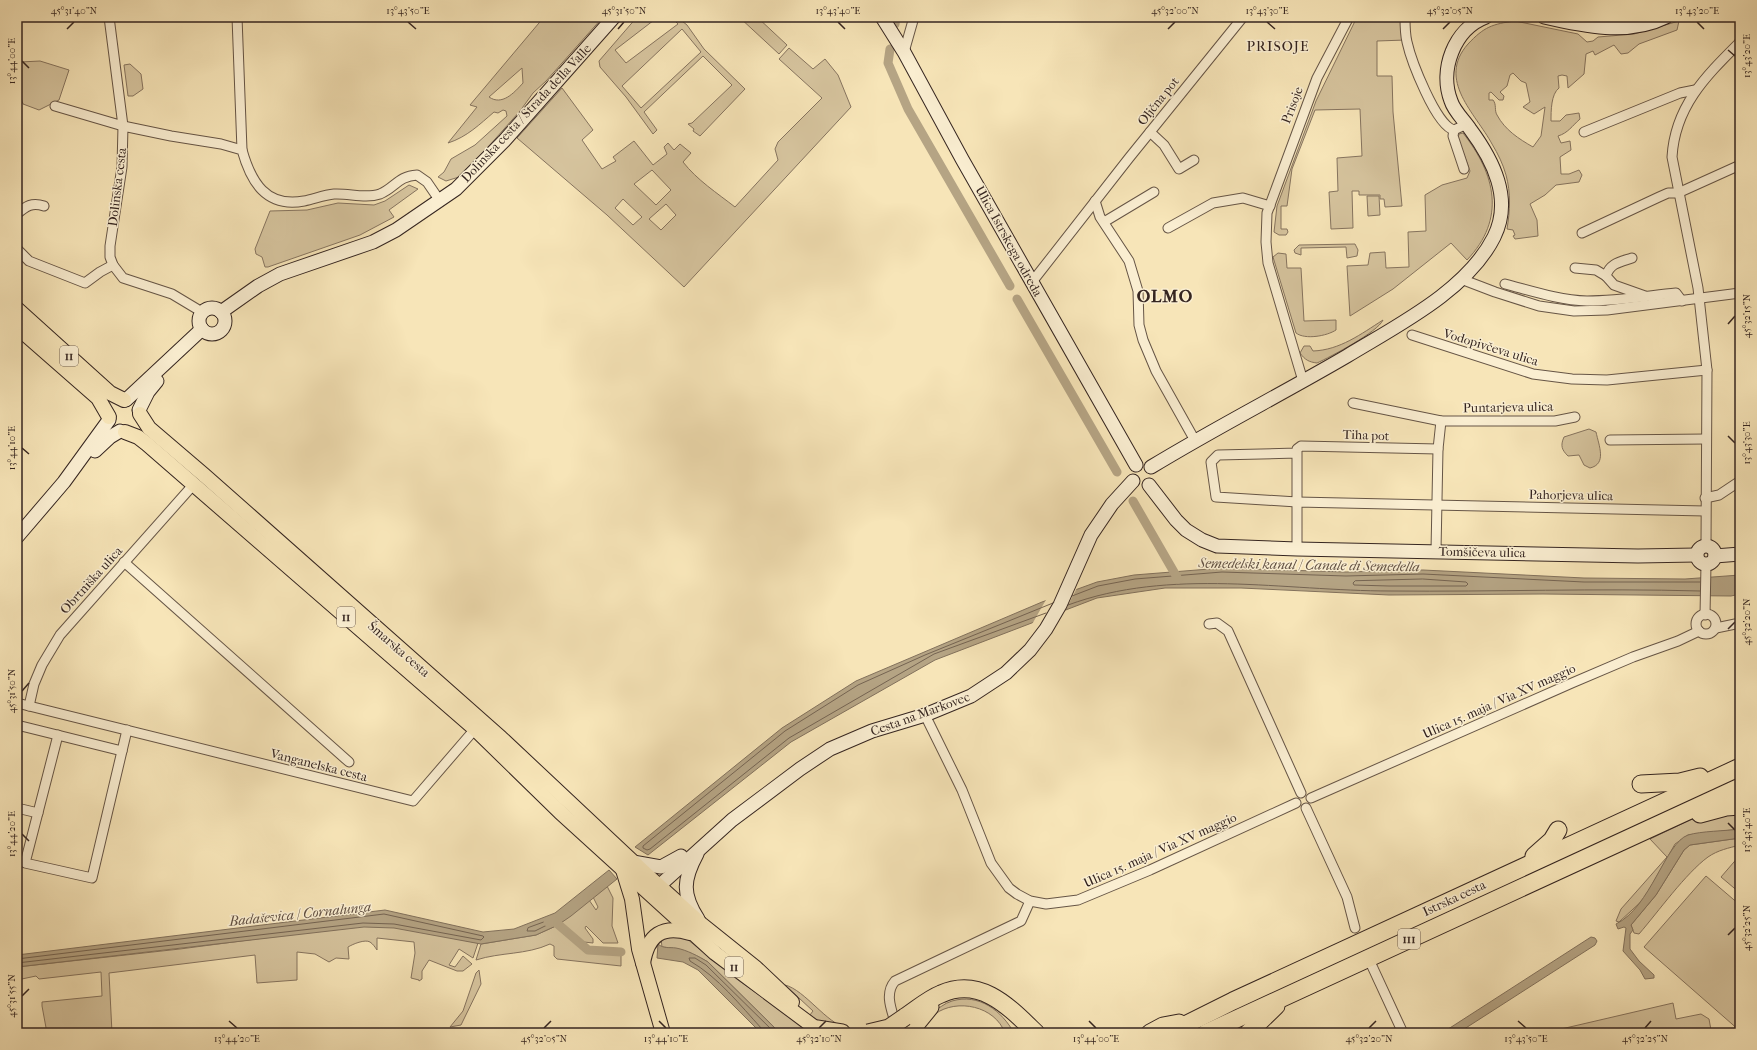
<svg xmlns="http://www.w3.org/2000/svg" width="1757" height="1050" viewBox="0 0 1757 1050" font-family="'IM FELL French Canon',serif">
  <rect width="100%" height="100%" fill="#f7e5b8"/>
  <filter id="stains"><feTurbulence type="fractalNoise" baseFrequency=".005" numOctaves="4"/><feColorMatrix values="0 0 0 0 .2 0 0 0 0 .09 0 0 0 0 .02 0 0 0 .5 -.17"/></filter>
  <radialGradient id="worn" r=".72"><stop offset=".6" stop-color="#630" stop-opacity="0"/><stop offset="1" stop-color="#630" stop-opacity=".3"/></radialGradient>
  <g fill="#d6c49e" stroke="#86745f" fill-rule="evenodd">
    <path d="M544 17H570L568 22 574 17H603L546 81 533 93 520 111 480 156 459 177 446 181 438 177 444 172 451 159 475 145 507 116 506 111 503 110 498 113 494 112C480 124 467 137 448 143L477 107 470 105ZM522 68 523 83C514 93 502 106 489 97Z"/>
    <path d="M637 17H658L615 50 626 63 678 24 671 17H677L687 25 704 49 745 89 700 136 693 131 694 129 688 124 692 123 732 85 703 56 644 112 657 130 653 134 626 97 600 67 599 61ZM682 29 701 52 641 108 622 86Z"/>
    <path d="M739 17H757L787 45 779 54Z"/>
    <path d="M1357 17H1401L1406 40 1377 41V76H1392L1393 112 1402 206 1385 207 1384 199H1380V195H1359V191H1352L1353 228 1331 229 1329 192 1338 191 1337 158 1362 156 1360 109 1315 110 1292 169 1287 206H1281V229H1287L1288 232 1286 235H1279L1274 232 1277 206 1316 101Z"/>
    <path d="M1515 21 1578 34 1587 42 1593 41 1598 37 1634 34 1679 21 1677 30 1639 44 1628 53 1621 54 1614 45 1595 55 1593 51 1586 54 1584 74 1568 88 1567 76 1562 75 1558 76 1559 88C1551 94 1551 111 1551 121H1560L1566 115 1579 113 1580 119C1572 126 1568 133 1558 136L1561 143 1570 141 1571 150 1560 157 1561 174H1569L1579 170 1582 175 1579 182 1556 185 1545 195 1530 204 1537 220 1538 236 1515 239 1513 236 1515 235 1513 230 1507 229C1510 211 1511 193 1506 175 1503 164 1498 154 1492 144 1476 114 1436 80 1468 44 1484 27 1492 24 1515 21ZM1513 73 1521 81 1526 83 1530 102 1523 107 1534 114 1545 107 1541 136 1533 147C1519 139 1505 130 1497 115 1494 110 1497 105 1493 100H1489V93L1491 92 1499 100H1503L1504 96 1500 92 1507 86 1510 75Z"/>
    <path d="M789 48 813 69 825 59 838 75 851 107 684 287 607 215 517 138 562 88 593 130 582 140 602 169 616 161 613 157 634 141 653 165 667 154 664 147 668 143 674 150 680 144 691 153 683 162C697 180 717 193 735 207L778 160 775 149 778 142 822 98 779 59ZM652 170 671 190 656 205 634 184ZM623 199 642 217 633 225 615 208ZM666 204 676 215 661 230 649 219Z"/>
    <path d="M40 61 69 70 59 100 39 110 23 104C19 91 12 73 20 62Z"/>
    <path d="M130 64 141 74 143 89 133 96H128L124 65Z"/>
    <path d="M1463 133C1496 175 1506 219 1467 260L1451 243 1393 289 1350 316 1347 266 1368 265 1370 253 1385 252 1386 268 1409 267 1408 232 1426 231 1425 195 1442 185 1467 178 1470 171 1458 138 1459 134Z"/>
    <path d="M409 185 418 189 389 210 394 217 360 235 268 267H265L262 257 256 254 255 249 270 211 307 210 338 203 374 205 385 201Z"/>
    <path d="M1367 196H1379L1380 215 1368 216Z"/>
    <path d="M1355 244 1358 250 1357 256 1347 258 1346 247 1301 248V255L1295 253 1294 250 1299 245Z"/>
    <path d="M1278 253 1286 254 1287 268H1301L1304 321 1336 320V330C1327 336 1305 340 1296 333L1273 257Z"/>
    <path d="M1383 320C1378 332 1330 357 1317 363 1309 362 1305 360 1300 353L1304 346H1310L1313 351C1340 350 1361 334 1383 320Z"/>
    <path d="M1589 429 1596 432C1599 446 1607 464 1590 468L1584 465 1579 455 1568 456C1562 450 1560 446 1564 437Z"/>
    <path d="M1740 810V829L1688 835 1675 844 1644 899 1619 922 1616 921 1621 909 1667 857 1650 839 1690 820 1706 814Z"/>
    <path d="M1740 838V845C1729 848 1718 850 1708 857 1686 873 1658 912 1639 934L1634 933 1631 925 1656 895 1684 850 1690 845Z"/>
    <path d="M1740 855V893L1721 877Z"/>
    <path d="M1706 876 1740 905V1031L1644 947Z"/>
    <path d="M607 886 613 898 612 926 618 943H603L586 926 585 928 593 939V943L584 942 580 948 583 951 621 954V966L557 959 554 956V946L550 944C526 955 501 952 476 960L481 944 536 935 558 925 589 900 596 910 598 907 593 897Z"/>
    <path d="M355 926H392L478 943 473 958 459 949 449 965 455 967 463 956 472 964 463 971H457L429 960 422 971V979L419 981V980L411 978 415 953 414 942 377 938V950C375 947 373 944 370 942 365 939 353 944 348 947L349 959 336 958 329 962 315 954 297 952V980L257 983 255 955 109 973 112 1033H47L42 1006V1002L102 996 101 972 39 979 36 976 17 980V967L180 949Z"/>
    <path d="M668 936 687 939 738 980 769 1002 806 1020 813 1011 785 985C805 990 827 1024 847 1028 865 1032 913 1019 931 1012 938 1010 944 1003 952 1001 979 993 1002 1011 1014 1033H1005C995 1006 957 998 935 1014 928 1018 924 1027 919 1033H780L708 962C693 953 679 948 662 947L661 939Z"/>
    <path d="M479 970 481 984 461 1025 450 1027 463 1011 476 973Z"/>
    <path d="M1673 1003 1676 1019 1701 1014 1709 1019 1711 1030 1717 1033H1544Z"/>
  </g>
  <g fill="#b5a484" stroke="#82715c">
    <path d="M1222 568 1346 572 1423 570 1584 578 1685 579 1740 575V594L1731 596 1543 594 1389 595 1241 588H1165L1097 598 935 660 791 742 648 855 635 847 782 728 856 681 1042 602 1097 582 1134 575Z"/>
    <path d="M1740 829V838L1690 845 1684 850 1656 895 1631 925 1633 930 1630 934V949L1639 961 1654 975V978L1645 979 1640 970 1623 951 1626 928 1624 927 1618 929 1616 924C1651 907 1665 843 1688 835 1701 831 1726 831 1740 829Z"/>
    <path d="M609 870 617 879 571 916 558 925 536 935 481 944 394 928 364 927 17 967V955L385 910 483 932 514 929 555 913Z"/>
    <path d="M1591 937 1595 938 1597 941 1595 945 1458 1033H1442Z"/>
    <path d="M658 944C664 949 669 947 676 948 687 950 698 956 708 962L780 1033H761L698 970 683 962 657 958Z"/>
  </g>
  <path fill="#f7e5b8" d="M1077 588 1064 613 1031 626 1047 598Z"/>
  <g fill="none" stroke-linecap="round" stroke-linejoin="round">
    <g stroke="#756452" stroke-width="1">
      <path d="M1423 579 1466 582 1468 584 1466 586H1389L1354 585 1353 583 1355 581Z"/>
      <path d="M1072 596 1098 586 1135 579 1222 572 1346 576 1423 574 1584 582H1700"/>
      <path d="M1068 605C1171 567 1283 591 1391 591 1494 592 1597 588 1700 591"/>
      <path d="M1046 613 934 654 789 738 650 849 647 850 643 848V846L785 731 858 685 925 655 1053 603"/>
      <path d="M550 920 552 921 551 923 535 931H527L528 928Z"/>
      <path d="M17 959 384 914 483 936 484 937 481 940 394 924 363 923 17 963"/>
      <path d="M763 1033 762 1029C740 1005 718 977 690 961L689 958H695L706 965 775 1033"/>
    </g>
    <g stroke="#b5a484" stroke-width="9">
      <path d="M895 24 896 17"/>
      <path d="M890 49 888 63 908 109 1010 286"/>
      <path d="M1017 299 1117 472"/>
      <path d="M1133 501 1178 579"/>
      <path d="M548 922 553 920 588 950 621 952"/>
    </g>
    <defs>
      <g id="street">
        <path d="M237 17 242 150"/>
        <path d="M1405 17C1405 25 1405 34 1407 42 1411 60 1436 126 1454 130L1467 124"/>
        <path d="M904 52 914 17"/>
        <path d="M55 106 123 126 109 17"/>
        <path d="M1454 130 1453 136 1464 169"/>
        <path d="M1150 132 1164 145 1179 169 1194 160"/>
        <path d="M1584 132 1680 93 1695 90"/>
        <path d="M1095 201 1100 217 1129 261 1138 291 1139 325 1143 340 1156 371 1193 437"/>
        <path d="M17 214C26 206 32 202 44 206"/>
        <path d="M1104 222 1154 192"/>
        <path d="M1168 228 1213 203 1243 198 1270 206"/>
        <path d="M1582 233 1659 197 1668 193H1678L1740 165"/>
        <path d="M17 249 29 261 85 283 100 272 113 265"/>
        <path d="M1632 258C1620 262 1610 263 1606 276L1614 285 1645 296"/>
        <path d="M1575 268 1596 270 1606 276"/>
        <path d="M1461 279 1495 292 1539 306 1574 311 1607 310 1740 293"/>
        <path d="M1032 282 1129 158 1243 17"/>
        <path d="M1505 284C1532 291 1559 300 1587 301 1617 301 1647 296 1676 293L1682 301"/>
        <path d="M202 312 172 294 123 278 113 265 110 257V246L122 167 123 126 171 136 221 144 242 150C251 182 266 208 304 201 314 199 324 195 334 194 349 193 365 199 380 194 395 188 398 176 417 175L427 182 440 201"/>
        <path d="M1412 335 1533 374 1572 379 1607 380 1707 370"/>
        <path d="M1303 381 1268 263 1266 242 1267 213 1317 78 1349 17"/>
        <path d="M1353 403 1441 421H1555L1575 417"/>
        <path d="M1610 440 1706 439"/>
        <path d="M1297 453 1218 455 1211 462 1216 497 1297 502V449L1301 446 1438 449"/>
        <path d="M1705 498 1719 495 1740 481"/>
        <path d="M1706 545 1707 370 1698 288 1672 157C1675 106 1706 76 1740 42"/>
        <path d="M1297 549V502L1705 511"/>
        <path d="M1436 551 1438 449 1441 421"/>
        <path d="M124 562 349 762"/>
        <circle cx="1706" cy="624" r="10"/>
        <path d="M1705 615 1706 564"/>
        <path d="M1209 624 1217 623 1228 631 1301 793"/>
        <path d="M1716 628 1740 623"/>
        <path d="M17 703 413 801 475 729"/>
        <path d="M29 706 34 684 42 665 60 635 194 484"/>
        <path d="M925 715 962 790 991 863 1009 888 1017 894 1030 901 1046 904 1078 900 1150 870 1296 803"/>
        <path d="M17 725 122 751 127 730"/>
        <path d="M58 735 25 863 92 878 122 751"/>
        <path d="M1311 798 1572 683 1633 657 1678 641 1699 631"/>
        <path d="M17 808 38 813"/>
        <path d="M1306 808 1347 897 1355 928"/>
        <path d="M1372 966 1403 1033"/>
        <path d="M898 1033C895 1016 882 996 895 981L1021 921 1030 901"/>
      </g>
      <g id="secondary">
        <path d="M882 17 904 52 962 159 1136 465"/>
        <path d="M1544 17C1583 26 1628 36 1666 17"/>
        <circle cx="212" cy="321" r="13"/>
        <path d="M221 312 258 286 280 274 373 242 396 230 456 189 504 141 614 17"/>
        <path d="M126 400 202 329"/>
        <path d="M139 410 148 392 157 381"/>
        <path d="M95 451 110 437 120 431"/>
        <path d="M1151 467C1215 428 1282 394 1347 356 1396 326 1467 291 1494 237 1513 199 1493 160 1470 129 1464 120 1454 111 1451 101 1439 70 1454 29 1486 17"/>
        <path d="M1149 485 1176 520 1186 530 1202 540 1217 546 1297 549 1638 556 1696 555"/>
        <path d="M17 537 64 482 109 420"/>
        <circle cx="1706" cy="555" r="9"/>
        <path d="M1715 556 1740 554"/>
        <path d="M697 854C683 880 682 894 698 919"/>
        <path d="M633 862 661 867 681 856"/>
        <path d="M659 886 732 820 800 769 830 749 872 731 925 715 971 696 1006 673 1030 650 1046 629 1060 605 1091 535 1112 504 1133 481"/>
      </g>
      <g id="primary">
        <path d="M17 309 110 393 124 400"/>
        <path d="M17 327 98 398 109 417"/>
        <path d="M140 414 149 428 204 475 501 738 647 875 701 924 756 968 792 1002"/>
        <path d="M125 432 138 437 147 444 475 729 560 812 715 953 822 1033"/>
        <path d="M623 870 632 899 639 949 663 1033"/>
        <path d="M643 963C648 934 663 925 690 933"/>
      </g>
      <g id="highway">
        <path d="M1641 784 1680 782 1700 777"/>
        <path d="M1700 814 1726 807 1740 806"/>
        <path d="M1534 856 1552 840 1558 830"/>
        <path d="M905 1017C916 1010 928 999 941 994 981 976 1010 1008 1036 1033"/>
        <path d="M817 1029 842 1033"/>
        <path d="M912 1033 917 1023 930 1007"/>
        <path d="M1150 1033 1163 1026 1179 1023"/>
        <path d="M1169 1033 1233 1001 1740 767"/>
        <path d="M1206 1033 1740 787"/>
        <path d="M1248 1033 1276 1006"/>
      </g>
    </defs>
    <use href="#street" stroke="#665546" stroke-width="11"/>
    <use href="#secondary" stroke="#352520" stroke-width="15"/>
    <use href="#primary" stroke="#352520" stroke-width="16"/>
    <use href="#highway" stroke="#352520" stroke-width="19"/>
    <use href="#street" stroke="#faeed1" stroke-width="9"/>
    <use href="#secondary" stroke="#faeed1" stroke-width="13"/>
    <use href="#primary" stroke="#f7e5b8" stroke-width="14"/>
    <use href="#highway" stroke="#f7e5b8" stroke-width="17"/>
    <defs>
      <path id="highway-bridge" d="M868 1033 889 1028 905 1017"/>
    </defs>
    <use href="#highway-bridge" stroke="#352520" stroke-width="19" stroke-linecap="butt"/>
    <use href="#highway-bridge" stroke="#f7e5b8" stroke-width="17"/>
  </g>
  <path fill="none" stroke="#352520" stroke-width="1.5" d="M408 22 416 29M838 22 845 29M1267 22 1275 29M1697 22 1704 29M67 29 74 22M618 29 624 22M1168 29 1175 22M1443 29 1450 22M1728 50 1735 56M22 61 29 68M1728 324 1735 316M1728 436 1735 443M22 448 29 454M1728 629 1735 622M22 691 29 683M1728 823 1735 830M22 834 29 841M1728 935 1735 928M22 996 29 989M229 1021 237 1028M659 1021 666 1028M1089 1021 1096 1028M1518 1021 1526 1028M544 1028 551 1021M819 1028 826 1021M1369 1028 1376 1021M1645 1028 1651 1021"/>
  <g text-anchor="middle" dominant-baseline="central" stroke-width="3" stroke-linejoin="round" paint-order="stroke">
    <g fill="#faeed1" stroke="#706155" stroke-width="1">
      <rect x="60" y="346" width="18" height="20" rx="3"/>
      <rect x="337" y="607" width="18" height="20" rx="3"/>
      <rect x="1398" y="929" width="22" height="20" rx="3"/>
      <rect x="725" y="957" width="18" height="20" rx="3"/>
    </g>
    <g font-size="12" font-weight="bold" fill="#352520">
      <text x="69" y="356">11</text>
      <text x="346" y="617">11</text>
      <text x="1409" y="939">111</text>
      <text x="734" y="967">11</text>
    </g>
    <g font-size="13" fill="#352520" stroke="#faeed1">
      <text transform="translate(1158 101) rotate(-51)">Oljčna pot</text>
      <text transform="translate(1292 105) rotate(-69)">Prisoje</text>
      <text transform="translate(526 113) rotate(-47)">Dolinska cesta / Strada della Valle</text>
      <text transform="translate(117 187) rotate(-83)">Dolinska cesta</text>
      <text transform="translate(1009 241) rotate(61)">Ulica Istrskega odreda</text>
      <text transform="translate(1491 347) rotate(17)">Vodopivčeva ulica</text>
      <text transform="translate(1508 407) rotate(-1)">Puntarjeva ulica</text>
      <text transform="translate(1366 435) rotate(2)">Tiha pot</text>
      <text transform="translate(1571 495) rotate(1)">Pahorjeva ulica</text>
      <text transform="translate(1482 552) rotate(1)">Tomšičeva ulica</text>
      <text transform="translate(91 580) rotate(-48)">Obrtniška ulica</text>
      <text transform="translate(399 649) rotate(41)">Šmarska cesta</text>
      <text transform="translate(1499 701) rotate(-24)">Ulica 15. maja / Via XV maggio</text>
      <text transform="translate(920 714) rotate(-20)">Cesta na Markovec</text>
      <text transform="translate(319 765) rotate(14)">Vanganelska cesta</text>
      <text transform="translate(1160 850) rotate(-24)">Ulica 15. maja / Via XV maggio</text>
      <text transform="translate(1454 898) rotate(-25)">Istrska cesta</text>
    </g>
    <g font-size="14" letter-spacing="1" fill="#352520" stroke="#faeed1">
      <text x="1278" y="46">PRISOJE</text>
    </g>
    <g font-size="14" font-style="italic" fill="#625143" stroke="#faeed1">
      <text transform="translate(1309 565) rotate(1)">Semedelski kanal / Canale di Semedella</text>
      <text transform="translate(300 914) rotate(-6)">Badaševica / Cornalunga</text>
    </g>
    <g font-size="17" font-weight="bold" letter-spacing="1" fill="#352520" stroke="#faeed1">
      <text x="1165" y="296">OLMO</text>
    </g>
  </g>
  <rect width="1757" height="1050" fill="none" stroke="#f7e5b8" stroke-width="44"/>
  <rect x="22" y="22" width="1713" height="1006" fill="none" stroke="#352520" stroke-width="1.5"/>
  <g font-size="10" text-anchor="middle" fill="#352520">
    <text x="74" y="14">45°31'40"N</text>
    <text x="408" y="14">13°43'50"E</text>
    <text x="624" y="14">45°31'50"N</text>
    <text x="838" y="14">13°43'40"E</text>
    <text x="1175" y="14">45°32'00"N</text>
    <text x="1267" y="14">13°43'30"E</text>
    <text x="1450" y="14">45°32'05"N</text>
    <text x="1697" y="14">13°43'20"E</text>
    <text transform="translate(1746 56) rotate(-90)" y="4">13°43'20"E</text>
    <text transform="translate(11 61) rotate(-90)" y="4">13°44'00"E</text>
    <text transform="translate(1746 316) rotate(-90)" y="4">45°32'15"N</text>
    <text transform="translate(1746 443) rotate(-90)" y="4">13°43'30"E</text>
    <text transform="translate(11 448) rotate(-90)" y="4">13°44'10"E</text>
    <text transform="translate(1746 622) rotate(-90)" y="4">45°32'20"N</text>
    <text transform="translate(11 691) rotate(-90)" y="4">45°31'50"N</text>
    <text transform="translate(1746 830) rotate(-90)" y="4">13°43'40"E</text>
    <text transform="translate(11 834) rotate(-90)" y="4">13°44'20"E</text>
    <text transform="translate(1746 928) rotate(-90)" y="4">45°32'25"N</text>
    <text transform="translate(11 996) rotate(-90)" y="4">45°31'55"N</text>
    <text x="237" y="1042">13°44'20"E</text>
    <text x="544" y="1042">45°32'05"N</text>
    <text x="666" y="1042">13°44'10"E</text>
    <text x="819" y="1042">45°32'10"N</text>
    <text x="1096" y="1042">13°44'00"E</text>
    <text x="1369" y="1042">45°32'20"N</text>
    <text x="1526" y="1042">13°43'50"E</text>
    <text x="1645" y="1042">45°32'25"N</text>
  </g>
  <rect width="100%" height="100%" filter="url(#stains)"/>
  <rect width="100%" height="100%" fill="url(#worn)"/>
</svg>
